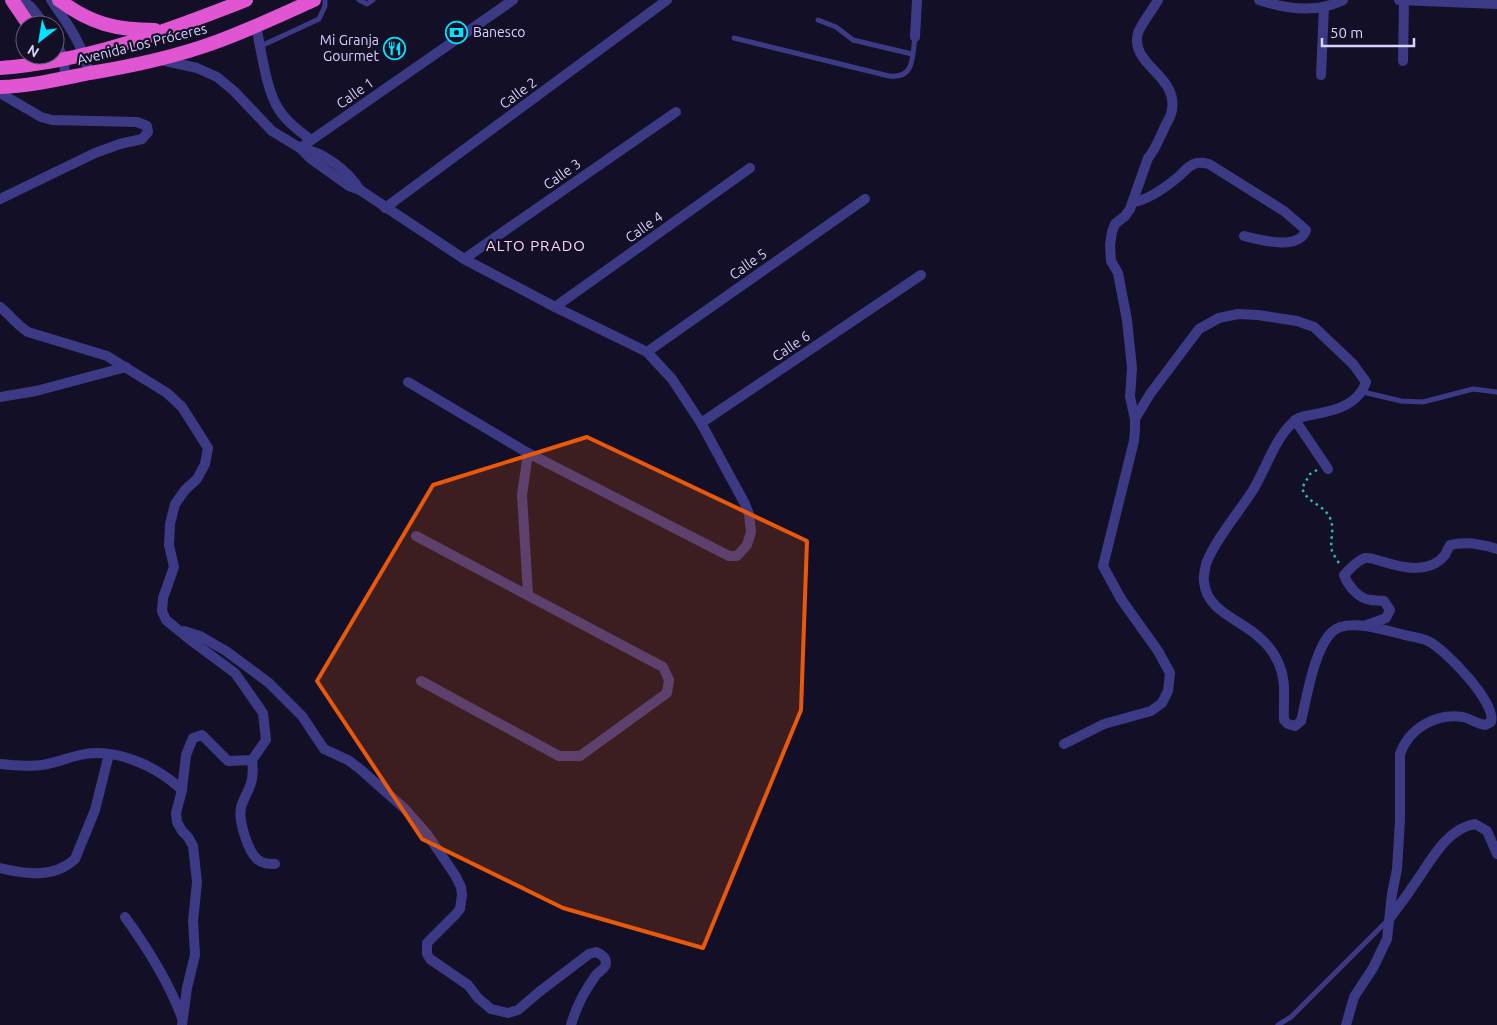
<svg xmlns="http://www.w3.org/2000/svg" width="1497" height="1025" viewBox="0 0 1497 1025" font-family="Ubuntu,sans-serif">
  <rect width="100%" height="100%" fill="#130f26"/>
  <g fill="none" stroke-linecap="round" stroke-linejoin="round">
    <path stroke="#2fb8b0" stroke-width="2.5" stroke-dasharray="2.5 4" stroke-linecap="butt" d="M1317 470 1310 474 1302 488C1306 502 1322 504 1329 516 1336 528 1329 540 1332 551 1334 556 1338 561 1340 565"/>
    <g stroke="#3d3a85" stroke-width="5">
      <path d="M359 0 367 4 373 0"/>
      <path d="M818 20 836 27 853 40 912 54"/>
      <path d="M734 38 889 76C915 79 912 57 915 37"/>
      <path d="M261 46 319 19 325 6V0"/>
      <path d="M1363 392 1401 401 1423 402 1473 389 1497 392"/>
      <path d="M1278 1025 1291 1017 1388 920"/>
    </g>
    <g stroke="#3d3a85" stroke-width="10">
      <path d="M22 0 31 7 45 25"/>
      <path d="M51 0C67 23 84 46 89 74"/>
      <path d="M1259 0C1286 9 1316 14 1343 0"/>
      <path d="M1399 0 1497 4"/>
      <path d="M256 26C261 49 266 89 278 108 286 122 300 131 311 140"/>
      <path d="M915 37 917 0"/>
      <path d="M55 41 64 59 65 79"/>
      <path d="M161 60 197 68 217 77 234 91 272 131 300 148 311 159 349 186 360 190 464 259 555 307 647 352 672 379 701 423 745 504 749 514 751 532 747 545 737 556H729L528 453 522 495 528 594"/>
      <path d="M1403 61 1404 1"/>
      <path d="M1321 75 1324 7"/>
      <path d="M0 93 41 117 52 120 137 122 147 126 148 132 142 139 120 144 95 153 0 199"/>
      <path d="M300 148 513 0"/>
      <path d="M300 148C323 152 348 170 360 190"/>
      <path d="M1133 202C1149 200 1166 187 1178 177 1184 172 1188 165 1197 163 1201 162 1205 163 1209 164L1284 211 1306 230C1299 251 1260 240 1244 236"/>
      <path d="M385 208 667 0"/>
      <path d="M464 259 676 112"/>
      <path d="M0 307C10 315 17 325 28 332L107 356 167 393 182 407 208 448 205 464 197 479 185 490 175 504 170 524 169 545 174 567 163 598 162 611 166 620 193 642 235 673 263 713 266 740 252 760 228 761 202 735 193 738 186 755 182 790 176 813 177 822 182 831 188 837 193 846 197 882 193 921 195 955 187 988 182 1025"/>
      <path d="M555 307 750 168"/>
      <path d="M647 352 865 199"/>
      <path d="M408 382 528 453"/>
      <path d="M0 397 36 391 126 367"/>
      <path d="M1135 419 1150 394 1199 329 1219 318 1238 314 1258 315 1297 321 1314 327 1353 364 1366 382C1358 406 1333 411 1311 415 1305 416 1302 416 1297 419 1275 436 1267 467 1253 490 1239 512 1215 540 1206 564 1205 569 1203 577 1204 582 1207 613 1243 620 1261 639 1268 645 1275 655 1279 664 1287 683 1283 699 1284 720L1288 724 1295 726 1301 721C1307 697 1314 649 1332 632 1347 617 1387 631 1405 635 1412 637 1421 638 1428 641 1445 649 1497 703 1491 722L1485 725C1477 724 1471 719 1463 717 1436 713 1409 728 1400 754V820L1397 869 1392 894 1387 939 1373 968 1354 997 1346 1025"/>
      <path d="M1295 420 1328 469"/>
      <path d="M701 423 921 275"/>
      <path d="M416 536 663 667 669 680 667 693 580 756H559L421 681"/>
      <path d="M1364 626 1386 618 1390 610 1384 601C1379 600 1376 601 1371 600 1359 599 1348 586 1344 575 1350 569 1356 561 1365 558 1371 557 1378 561 1384 562 1403 568 1430 574 1445 555 1447 551 1448 548 1450 545 1466 541 1482 544 1497 549"/>
      <path d="M184 631 200 636 226 651 269 683 302 716 324 749 348 760 360 769 405 809 427 834 455 875 461 887 462 895 460 909 456 914 427 943V954L430 959 468 985 478 998 491 1009 508 1013 518 1010 539 992 589 954 596 952C601 954 606 957 606 963 606 969 599 971 596 975 585 990 576 1007 571 1025"/>
      <path d="M1064 744 1104 724 1151 711 1162 703 1168 691 1170 673 1158 651 1121 599 1103 566 1134 441 1135 430V419L1130 397 1132 368 1127 320 1118 273 1111 261 1110 245 1112 232 1115 224 1125 216 1130 209 1148 158C1155 150 1158 141 1163 131 1165 125 1169 120 1171 114 1182 76 1129 66 1138 33 1141 24 1153 9 1158 0"/>
      <path d="M252 760C254 775 252 784 245 797 244 800 241 805 241 808 238 820 248 851 257 859 262 864 269 864 275 864"/>
      <path d="M0 764C14 765 29 767 42 765 55 763 67 758 80 755 115 747 157 766 182 790"/>
      <path d="M0 868C26 874 53 879 75 859L95 810 109 754"/>
      <path d="M125 917C146 946 170 985 182 1018"/>
      <path d="M1390 918C1398 907 1406 897 1413 886 1430 863 1445 829 1475 824L1487 831 1497 854"/>
    </g>
    <g stroke="#e055d1" stroke-width="14">
      <path d="M12 0 29 25"/>
      <path d="M59 0C91 24 116 30 155 30"/>
      <path d="M0 68C86 62 167 31 246 0"/>
      <path d="M0 87C31 86 60 79 90 73 133 66 175 57 216 42 249 30 281 15 314 0"/>
    </g>
  </g>
  <path fill="#e8590c" fill-opacity="0.2" stroke="#e8590c" stroke-width="4" stroke-linejoin="round" d="M587 437 807 541 801 710 703 948 563 908 422 839 317 681 433 485Z"/>
  <defs>
    <symbol id="bank-ring" viewBox="-11 -11 22 22"><circle r="9.5" fill="#130f26" stroke="#00e5ff" stroke-width="1.5"/><path d="M-6-4H6V4H-6ZM0-2.3a2.3 2.3 0 1 0 0 4.6a2.3 2.3 0 1 0 0-4.6Z" fill="#00e5ff"/></symbol>
    <symbol id="restaurant-ring" viewBox="-11 -11 22 22"><circle r="9.5" fill="#130f26" stroke="#00e5ff" stroke-width="1.5"/><path d="M-5-6h1v4h1v-4h1v4h1v-4h1v5L-1.5 .5V6h-2V.5L-5-1ZM5-6V6H3V1.5H1.5Q1.5-4 5-6Z" fill="#00e5ff"/></symbol>
  </defs>
  <g fill-rule="evenodd">
    <use href="#bank-ring" x="444" y="20" width="25" height="25"/>
    <use href="#restaurant-ring" x="382" y="36" width="25" height="25"/>
  </g>
  <g text-anchor="middle" dominant-baseline="central" stroke-width="4.5" stroke-linejoin="round" paint-order="stroke">
    <g font-size="14" fill="#d9d4ff" stroke="#130f26" text-anchor="start">
      <text x="473" y="32">Banesco</text>
      <text x="379" y="40" text-anchor="end">Mi Granja<tspan x="379" dy="16">Gourmet</tspan></text>
    </g>
    <g font-size="14" fill="#d9d4ff" stroke="#130f26">
      <text transform="translate(142 44) rotate(-14)">Avenida Los Próceres</text>
      <text transform="translate(355 93) rotate(-35)">Calle 1</text>
      <text transform="translate(518 93) rotate(-36)">Calle 2</text>
      <text transform="translate(562 174) rotate(-35)">Calle 3</text>
      <text transform="translate(644 227) rotate(-35)">Calle 4</text>
      <text transform="translate(748 264) rotate(-35)">Calle 5</text>
      <text transform="translate(791 346) rotate(-34)">Calle 6</text>
    </g>
    <g font-size="15" letter-spacing="1" fill="#ffd6f0" stroke="#130f26">
      <text x="536" y="245">ALTO PRADO</text>
    </g>
  </g>
  <g transform="translate(40 40) rotate(211)"><circle r="24" fill="#130f26" stroke="#625e7d"/>
  <path d="M0-4L9 19L0 12L-9 19Z" fill="#00e5ff"/>
  <text y="-8" font-size="14" font-weight="bold" text-anchor="middle" fill="#d9d4ff">N</text>
  </g>
  <path d="M1322 38v8h92v-8" fill="none" stroke="#d9d4ff" stroke-width="2.5"/>
  <text x="1330" y="38" font-size="15" fill="#d9d4ff" stroke="#130f26" stroke-width="4" paint-order="stroke">50 m</text>
</svg>
